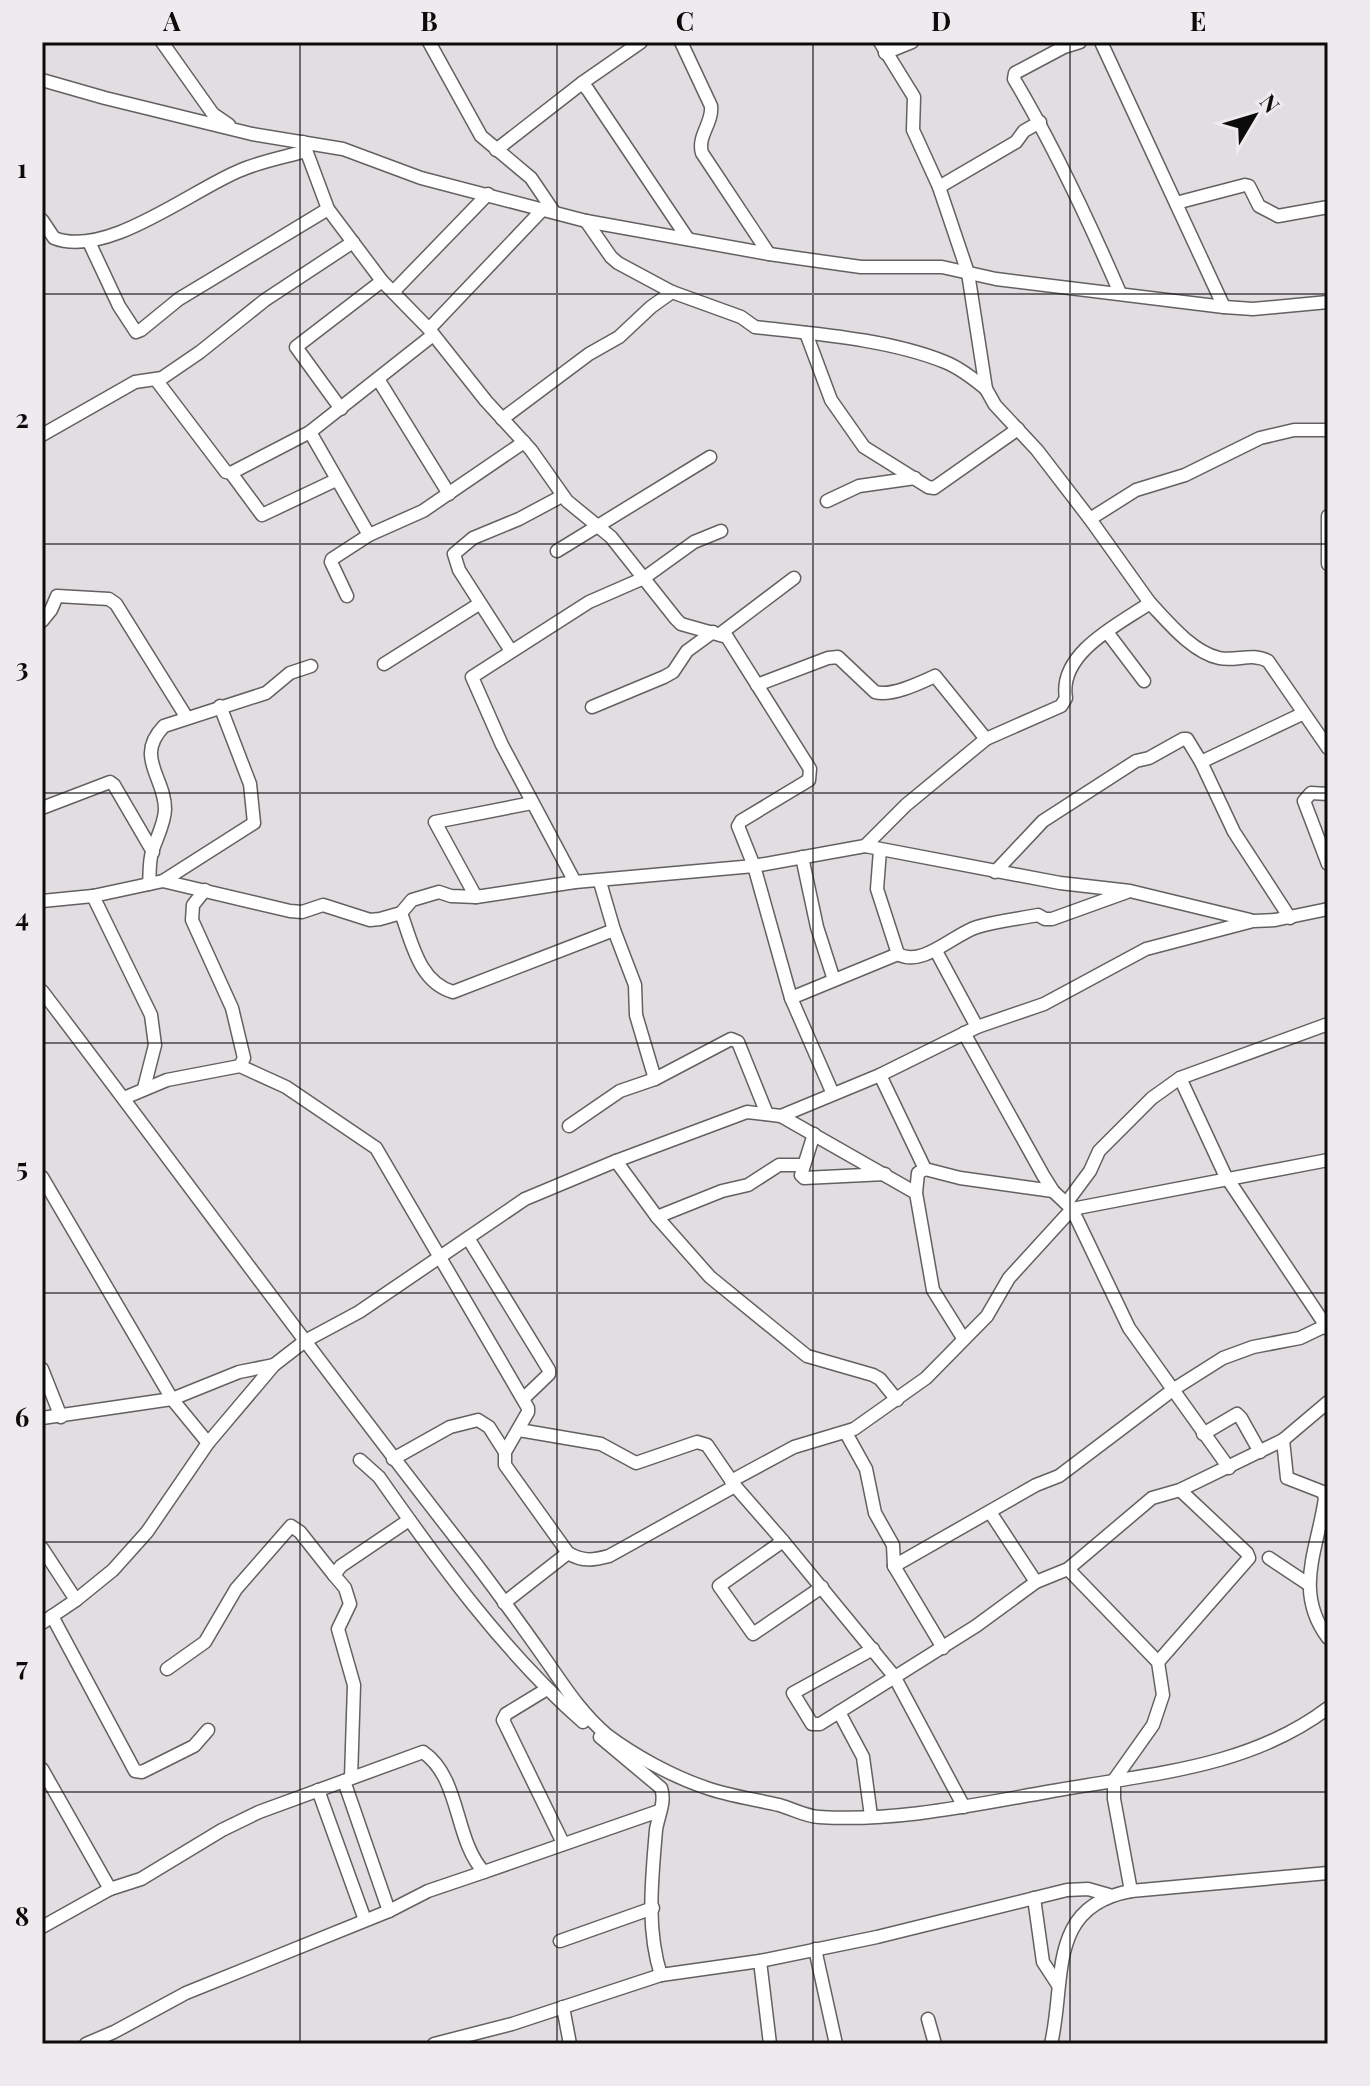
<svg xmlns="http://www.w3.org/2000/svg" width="1370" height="2086" viewBox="0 0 1370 2086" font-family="'Playfair Display',serif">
  <rect width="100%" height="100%" fill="#e1dde0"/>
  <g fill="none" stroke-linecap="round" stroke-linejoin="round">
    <defs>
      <g id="minor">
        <path d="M162 42 213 114 229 125"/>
        <path d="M429 42 481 136 531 178 554 212"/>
        <path d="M681 42 711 106C713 123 697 136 702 153L769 254"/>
        <path d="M880 42 914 97 913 130 939 187 968 273 986 389 995 405 1037 450 1090 519 1150 603C1168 622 1192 652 1219 658 1236 662 1252 652 1268 661L1328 748"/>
        <path d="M1080 42 1064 47 1015 73 1014 79C1055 148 1088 219 1120 293"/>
        <path d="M1101 42 1224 307"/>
        <path d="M885 53 912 42"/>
        <path d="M42 80 105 98 252 134 343 149 421 178 586 221 769 254 861 267H942L996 279 1224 307 1253 309 1328 302"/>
        <path d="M582 83 588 90 688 239"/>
        <path d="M303 142 328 209 382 281 429 329 486 401 531 450 567 501 611 537 676 619 681 624 727 637 810 769 809 780 741 821 738 826 754 866 791 998 833 1094"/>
        <path d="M496 150 582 83 641 42"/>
        <path d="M939 187 1016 142 1024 131 1040 122"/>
        <path d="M1176 203 1245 185 1249 186 1259 206 1278 216 1328 207"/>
        <path d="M42 220 54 238C107 259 193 189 241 170 262 161 285 157 306 151"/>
        <path d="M586 221 611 257 618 263 672 292 741 317 755 327C816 334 888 339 945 362 960 368 974 379 986 389"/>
        <path d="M89 242 119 306 136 332 141 330 179 299 328 209"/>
        <path d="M393 292 488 194"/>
        <path d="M429 329 544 208"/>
        <path d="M806 333 831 400 864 447 928 487 934 488 1018 429"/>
        <path d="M378 379 449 494"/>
        <path d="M157 381 226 472 231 473 262 515 336 480"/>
        <path d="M341 409 296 347 382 281"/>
        <path d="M502 419 589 354 619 337 651 307 672 292"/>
        <path d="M310 432 369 535"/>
        <path d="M42 435 135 382 162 378 200 352 265 300 353 242"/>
        <path d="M231 473 310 432 433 335"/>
        <path d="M827 501 859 486 915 478"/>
        <path d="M1328 516V564"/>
        <path d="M1090 519 1136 490 1185 475 1260 438 1294 430H1328"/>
        <path d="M557 551 710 457"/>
        <path d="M347 596 331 562 332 559 369 535 423 511 524 442"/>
        <path d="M42 621 51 610 57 596 109 599 116 604 187 718"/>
        <path d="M1107 632 1144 681"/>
        <path d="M720 634 794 578"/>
        <path d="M511 651 459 570 454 554 473 538 519 519 562 496"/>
        <path d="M384 664 479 604"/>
        <path d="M757 685 828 658 838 657 875 692C891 697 920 683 935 676L986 739"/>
        <path d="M592 707 664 677 673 672 687 651 713 632"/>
        <path d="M1201 762 1302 714"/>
        <path d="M1328 794 1311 793 1304 801 1328 864"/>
        <path d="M42 808 110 782 114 785 153 852"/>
        <path d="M865 846 906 805 986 739 1061 706 1066 698C1058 653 1119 624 1150 603"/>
        <path d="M880 850 877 889 898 954"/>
        <path d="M802 857 817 927 834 980"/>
        <path d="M995 872 1043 821 1136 761 1149 758 1183 739H1187L1201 762 1234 832 1290 918"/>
        <path d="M163 881 254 823 250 784 220 706"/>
        <path d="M575 882 502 745 472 677 589 602 644 578 694 542 721 531"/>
        <path d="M600 882 614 930 635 985 636 1015 655 1079"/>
        <path d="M149 884C150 873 149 862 152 852 156 839 165 823 165 809 165 777 134 757 164 726L266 693 290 673 311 666"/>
        <path d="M205 890 193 905 192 920 232 1008 244 1058 240 1066"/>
        <path d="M93 896 151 1015 155 1045 144 1088"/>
        <path d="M476 897 435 822 532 803"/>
        <path d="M42 901 93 896 163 881 290 911 302 912 323 905 370 920 380 919 401 913 412 900 439 892 451 896 476 897 575 882 754 866 865 846 1060 883 1130 891 1250 920"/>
        <path d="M401 913C412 943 419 982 453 992L614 930"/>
        <path d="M936 951 977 1027"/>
        <path d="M42 991C186 1180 326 1373 473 1560 499 1594 524 1629 548 1663 566 1689 583 1715 607 1735 635 1756 672 1776 704 1787 728 1796 754 1799 779 1805 793 1809 805 1816 819 1817 895 1822 973 1805 1047 1792 1144 1774 1246 1770 1328 1708"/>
        <path d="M791 998 898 954C922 968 954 934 977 927 997 921 1018 919 1038 915L1045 919H1052L1127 892"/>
        <path d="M964 1033 1043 1175 1053 1191 1072 1209 1129 1328 1229 1468"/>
        <path d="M880 1075 925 1169"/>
        <path d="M1180 1078 1225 1175 1328 1329"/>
        <path d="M124 1098 167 1080 240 1066 286 1087 376 1148 528 1408V1412L505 1452V1465L568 1553C583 1562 594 1560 609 1556L735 1486"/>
        <path d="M781 1116 916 1193"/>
        <path d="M569 1126 620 1091 655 1079 731 1039 738 1042 767 1114"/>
        <path d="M814 1134 801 1175 804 1178 885 1174"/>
        <path d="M616 1161 657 1217 710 1277 807 1356 873 1375 880 1379 897 1400"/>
        <path d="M925 1169 918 1173 916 1193 933 1290 963 1338"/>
        <path d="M925 1169 960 1178 1053 1191"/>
        <path d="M42 1177 172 1399 208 1443"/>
        <path d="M1067 1202 1090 1171 1099 1151 1152 1098 1180 1078 1328 1024"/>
        <path d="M657 1217 722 1191 748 1185 779 1165H803"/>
        <path d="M468 1238 549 1370V1374L523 1399"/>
        <path d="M42 1369 61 1417"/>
        <path d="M42 1418 172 1399 239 1372 274 1365"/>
        <path d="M519 1430 601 1444 636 1463 697 1442 707 1445 735 1486 783 1541 894 1676 964 1807"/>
        <path d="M846 1433 866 1469 875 1513 893 1545 894 1566 943 1648"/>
        <path d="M1203 1434 1237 1414 1241 1418 1260 1452"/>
        <path d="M1283 1440 1328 1402"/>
        <path d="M393 1459 450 1427 478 1420 489 1427 505 1452"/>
        <path d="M360 1460 379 1477C440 1564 503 1651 583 1722"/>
        <path d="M731 1481 794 1447 854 1429 926 1378 987 1316 1009 1278 1072 1209 1328 1160"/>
        <path d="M990 1512 1036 1582"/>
        <path d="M783 1541 719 1586 753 1634 822 1587"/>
        <path d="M42 1548 76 1600"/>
        <path d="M1269 1558 1308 1584"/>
        <path d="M894 1566 1036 1485 1059 1476 1174 1389 1223 1358 1253 1347 1300 1338 1325 1326"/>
        <path d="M1068 1569 1158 1662 1163 1695 1153 1725 1114 1780V1799L1131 1891"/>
        <path d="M504 1603 568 1553"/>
        <path d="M52 1616 135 1771 142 1772 194 1746 208 1730"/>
        <path d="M42 1623 76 1600 113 1570 147 1532 208 1443 274 1365 305 1341 359 1312 525 1199 616 1161 747 1112 781 1116 880 1075 977 1027 1044 1004 1146 949 1253 921 1275 920 1328 909"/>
        <path d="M873 1649 793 1693 812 1724H820L976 1626 1036 1582 1068 1569 1152 1498 1180 1490 1283 1440 1287 1478 1323 1492 1325 1498C1318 1549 1293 1591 1328 1638"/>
        <path d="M1158 1662 1249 1558 1247 1553 1180 1490"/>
        <path d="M167 1669 205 1642 236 1589 291 1526 300 1532 334 1575"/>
        <path d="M547 1689 506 1714 503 1720 563 1843"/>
        <path d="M839 1712 863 1757 871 1816"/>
        <path d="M600 1737 661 1788C666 1802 658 1816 656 1830 652 1878 646 1929 661 1975"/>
        <path d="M42 1769 110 1889 141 1879 222 1830 259 1812 423 1752C461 1778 454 1840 484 1872L659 1811"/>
        <path d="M351 1778 354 1685 338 1629 350 1604 345 1588 334 1575 341 1566 409 1520"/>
        <path d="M344 1781 389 1911"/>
        <path d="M318 1790 365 1920"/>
        <path d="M1034 1898 1043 1962 1058 1985"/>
        <path d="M42 1927 110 1889"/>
        <path d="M560 1941 653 1908"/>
        <path d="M815 1949 836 2044"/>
        <path d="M760 1961 770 2044"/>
        <path d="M563 2007 570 2044"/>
        <path d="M928 2019 935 2044"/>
        <path d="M86 2044 114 2032 186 1993 389 1911 428 1891 484 1872"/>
        <path d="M434 2044 512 2024 661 1975 760 1961 877 1937 1067 1890 1088 1889 1109 1895"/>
        <path d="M1051 2044C1066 1981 1046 1906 1131 1891L1328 1873"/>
      </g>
    </defs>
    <use href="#minor" stroke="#636062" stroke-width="15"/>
    <use href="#minor" stroke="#fff" stroke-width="12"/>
  </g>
  <path fill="none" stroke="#0c0b0c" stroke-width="2" stroke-opacity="0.55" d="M300 42V2044M557 42V2044M813 42V2044M1070 42V2044M42 294H1328M42 544H1328M42 793H1328M42 1043H1328M42 1293H1328M42 1542H1328M42 1792H1328"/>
  <rect width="1370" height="2086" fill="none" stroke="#eeeaed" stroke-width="88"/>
  <g transform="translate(1254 116) rotate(52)" stroke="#eeeaed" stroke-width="6" paint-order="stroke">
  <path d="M0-6L14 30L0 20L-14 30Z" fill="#0c0b0c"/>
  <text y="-12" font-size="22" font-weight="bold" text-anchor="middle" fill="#0c0b0c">N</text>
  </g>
  <rect x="44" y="44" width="1282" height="1998" fill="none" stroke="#0c0b0c" stroke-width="3"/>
  <g font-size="26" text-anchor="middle" font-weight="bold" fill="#0c0b0c">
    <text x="172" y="31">A</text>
    <text x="429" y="31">B</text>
    <text x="685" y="31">C</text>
    <text x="941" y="31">D</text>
    <text x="1198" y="31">E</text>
    <text x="22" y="178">1</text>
    <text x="22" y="428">2</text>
    <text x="22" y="677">3</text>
    <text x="22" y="927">4</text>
    <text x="22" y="1177">5</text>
    <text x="22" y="1427">6</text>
    <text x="22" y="1676">7</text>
    <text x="22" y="1926">8</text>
  </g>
</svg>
